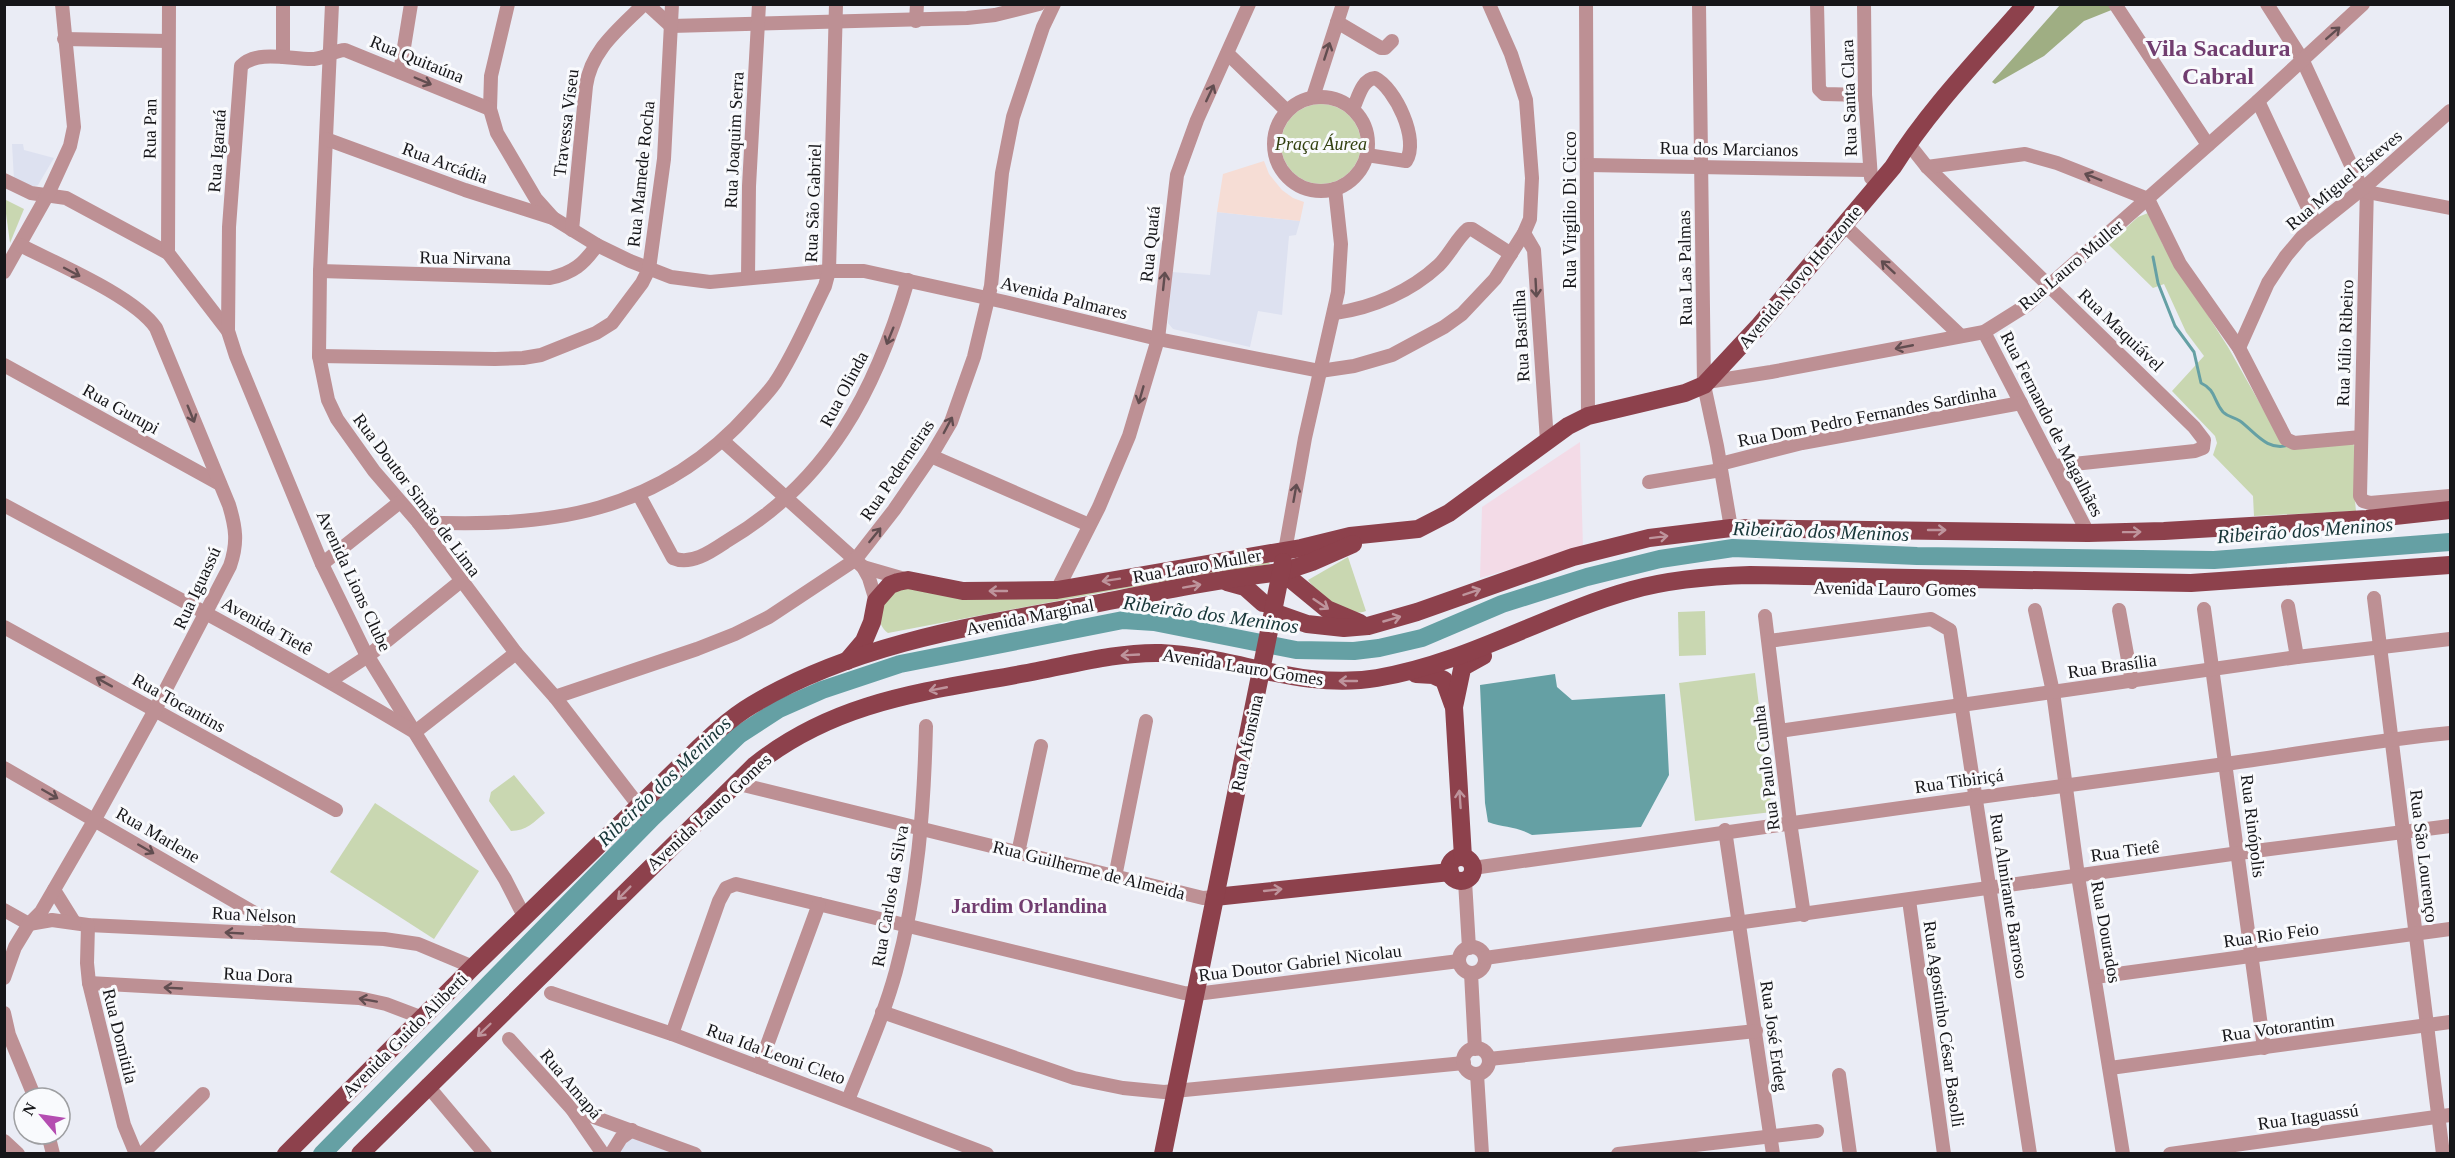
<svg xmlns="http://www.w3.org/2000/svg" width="2455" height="1158" viewBox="0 0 2455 1158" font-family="Georgia,serif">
  <rect width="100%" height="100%" fill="#eaecf5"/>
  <g fill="#dde1f0">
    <path d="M12 144H23L24 150 54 158 38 185 28 188 14 180Z"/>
    <path d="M1217 212 1300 221 1296 235 1289 236 1282 315 1258 311 1250 347 1173 329 1168 323 1172 272 1210 275Z"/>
    <path d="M632 1137 680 1153 614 1154Z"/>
  </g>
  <path fill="#f3dbe7" d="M1580 442 1583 548 1480 578 1482 507Z"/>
  <path fill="#f6ddd5" d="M1264 161 1269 174 1282 190 1293 198 1304 202 1300 221 1217 212 1223 174Z"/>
  <g fill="#c9d7b1">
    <circle cx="1321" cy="144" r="40"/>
    <path d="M4 199 24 209 10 243Z"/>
    <path d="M2148 213 2163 245 2228 347 2280 439 2352 443 2356 448 2354 491 2356 511 2254 516 2253 496 2213 455 2217 443 2215 436 2172 391 2204 356 2186 332 2164 284 2153 288 2108 244 2138 217Z"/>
    <path d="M1348 557 1366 611C1345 619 1319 595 1308 580Z"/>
    <path d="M1266 560 1270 564 1104 592 888 633C877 625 880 614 881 602L899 585 967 598Z"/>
    <path d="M1705 611 1706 655 1679 656 1678 612Z"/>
    <path d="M1755 673 1772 812 1695 821 1679 683Z"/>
    <path d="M514 775 545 813C534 822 526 831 511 831L489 801 491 792Z"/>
    <path d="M375 803 479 871 434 939 330 872Z"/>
  </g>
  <path fill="#9fae83" d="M2060 5H2110L2114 9 2084 21 2044 56 1995 84 1992 82Z"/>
  <path fill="#65a0a4" d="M1555 674 1557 687 1572 700 1665 694 1669 775 1641 827 1532 835C1516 826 1504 828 1488 822L1485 803 1480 685Z"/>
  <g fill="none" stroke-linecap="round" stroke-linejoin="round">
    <path stroke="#65a0a4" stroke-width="3" d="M2153 257 2158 283 2175 326 2194 352 2201 383C2216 390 2213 400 2223 412 2228 417 2234 417 2240 421 2255 432 2267 452 2289 445"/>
    <path stroke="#65a0a4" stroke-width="18" d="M322 1154 653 817 739 735 779 709 822 690 900 664 1123 620 1154 622 1296 650 1354 651 1379 648 1422 638 1502 604 1587 577 1660 559 1733 548 1917 556 2214 560 2450 542"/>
    <g stroke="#bd9094" stroke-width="14">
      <path d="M332 4 320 271 319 356 328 400 337 419 374 471 418 522 516 653 555 697 639 806"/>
      <path d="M508 4 491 76 490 109 497 133 536 199 553 218 597 245 630 261 671 277 710 282 829 271H864L1005 302 1158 339 1320 371 1354 366 1392 355 1444 327 1462 314 1495 279 1524 233 1530 219 1532 178 1526 100 1511 54 1489 4"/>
      <path d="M647 4 671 26 967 18 995 15 1039 4"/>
      <path d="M1586 4 1588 416"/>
      <path d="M1699 4 1704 385 1717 446 1731 528"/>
      <path d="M1817 4 1819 89 1824 94 1865 95"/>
      <path d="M1864 4 1865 95 1871 178"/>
      <path d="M2115 4 2208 145"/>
      <path d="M2267 4 2302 59 2362 189"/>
      <path d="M916 21 917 4"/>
      <path d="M1337 22 1381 48H1385L1392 41"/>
      <path d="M64 39 168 41"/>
      <path d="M1228 54 1287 111"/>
      <path d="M283 57V4"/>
      <path d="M400 72 411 4"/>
      <circle cx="1321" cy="144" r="47"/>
      <path d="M1313 97 1343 4"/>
      <path d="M2258 101 2316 225"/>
      <path d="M1353 109C1358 98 1362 79 1375 78 1395 88 1420 140 1406 161L1367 155"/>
      <path d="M326 139 465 190 553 218"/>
      <path d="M1908 143 1927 167 2194 427 2204 440 2203 448 2195 451 2055 466"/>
      <path d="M1588 165 1869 170"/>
      <path d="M1927 167 2025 154 2057 163 2148 199 2180 264 2239 348 2286 439 2294 443 2361 437"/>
      <path d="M4 180 31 193 66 198 168 253 228 331 236 356 322 564 364 650 505 879 525 918"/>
      <path d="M2367 185 2360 496 2363 501 2370 503 2450 496"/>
      <path d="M2367 192 2450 208"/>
      <path d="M1844 225 1961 336"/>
      <path d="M572 230 586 86C591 50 619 29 644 4"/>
      <path d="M1524 233 1534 250 1547 441"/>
      <path d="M168 253 169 4"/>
      <path d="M320 271 550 278C573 273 584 264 597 245"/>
      <path d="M4 272 48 194 70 146 74 127 62 4"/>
      <path d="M748 278 749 186 759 4"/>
      <path d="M1335 313C1373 308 1411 291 1439 265 1450 254 1457 238 1468 229H1472L1511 254"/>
      <path d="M228 331 229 227 241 66C258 49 292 60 314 59 326 58 335 50 345 50L490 109"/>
      <path d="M1984 332 2088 533"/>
      <path d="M2239 348 2268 283 2286 256 2302 237 2367 185 2450 111"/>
      <path d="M319 356 495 359 523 358 541 355 596 333 612 323 642 283 649 269 664 159 672 4"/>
      <path d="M4 365 220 484"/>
      <path d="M1707 382 1771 372 1984 332 2027 305 2258 101 2363 4"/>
      <path d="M723 441 863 567 869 578 876 601"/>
      <path d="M931 456 1089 525"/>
      <path d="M1720 464 1802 443 2021 403"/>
      <path d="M1649 482 1721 470"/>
      <path d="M639 495 673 558C691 566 712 551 727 541 829 481 876 390 908 280"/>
      <path d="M4 505C142 579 280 651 413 731"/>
      <path d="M418 522C548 529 661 513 751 411 759 402 768 393 775 383 795 353 809 318 825 286L829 271 836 4"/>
      <path d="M1285 551 1305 438 1338 292 1341 244 1335 189"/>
      <path d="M322 564 400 502"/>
      <path d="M863 567 908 580"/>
      <path d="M1057 590 1099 507 1129 436 1158 339 1177 175 1197 120 1249 4"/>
      <path d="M2374 598 2443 1154"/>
      <path d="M2288 606 2297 657"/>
      <path d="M2204 609 2264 1048"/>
      <path d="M2035 610 2053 692 2078 876 2123 1154"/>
      <path d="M2119 610 2132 682"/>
      <path d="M1765 616 1790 822 1804 915"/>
      <path d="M4 627 336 810"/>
      <path d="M1769 641 1931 619 1950 630 2030 1154"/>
      <path d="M330 681 368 656 461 581"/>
      <path d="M555 697 697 649 735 634 769 617 855 560 894 510 931 456 951 422 974 357 991 286 1002 173 1013 117 1043 27 1054 4"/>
      <path d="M1779 731 2297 657 2450 639"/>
      <path d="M415 732 516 653"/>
      <path d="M4 768 291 934"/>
      <path d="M735 783 1203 898 1215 897"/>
      <path d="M1725 830 1773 1154"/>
      <path d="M1018 853 1041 746"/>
      <path d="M1473 868C1724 831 1974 798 2225 764 2300 754 2375 740 2450 733"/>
      <path d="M1115 877 1146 721"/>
      <path d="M1465 881 1469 948"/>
      <path d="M54 890 74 922"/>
      <path d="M1909 900 1944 1154"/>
      <path d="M4 910 29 924"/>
      <path d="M29 924 52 920 88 925 384 939 418 944 473 967"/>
      <path d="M88 925 87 963 89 983 124 1125 136 1154"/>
      <circle cx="1472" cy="960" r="13"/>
      <path d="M1485 958 2239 853 2450 826"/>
      <path d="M1471 973 1475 1049"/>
      <path d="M2095 977 2450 929"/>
      <path d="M4 978 15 947 29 924 41 912 95 819 155 710 230 566C238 543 236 528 229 505L156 328C134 296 57 264 20 245"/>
      <path d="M89 983 359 998 386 1004 423 1018"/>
      <path d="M551 993 672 1034 987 1154"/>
      <path d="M882 1012 1074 1078 1123 1088 1164 1092 1464 1063"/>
      <path d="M4 1013 9 1035 35 1098"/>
      <path d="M672 1034 719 901 726 888 736 884 1184 993 1196 994 1459 961"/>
      <path d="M509 1039 572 1109 603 1154"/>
      <circle cx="1476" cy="1061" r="13"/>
      <path d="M1489 1059 1756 1031"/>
      <path d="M759 1067 819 904"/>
      <path d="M2110 1068 2450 1022"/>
      <path d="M1477 1074 1482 1154"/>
      <path d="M1839 1075 1850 1154"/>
      <path d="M427 1085 485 1154"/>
      <path d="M848 1100C865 1057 884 1015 896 971 918 891 924 808 926 726"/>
      <path d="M572 1109 695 1154"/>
      <path d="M48 1134 53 1154"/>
      <path d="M4 1141 18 1154"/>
      <path d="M142 1154 203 1094"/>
      <path d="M611 1154 621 1138 632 1130"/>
      <path d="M1618 1154 1817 1131"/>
      <path d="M2170 1154 2450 1115"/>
    </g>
    <g stroke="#8d414c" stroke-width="18">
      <path d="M1282 572 1327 609 1360 623"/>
      <path d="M1227 582 1245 587 1263 603"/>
      <path d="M1273 612 1307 624 1344 628 1368 626 1417 612 1573 557 1649 538 1731 528 2088 533 2164 531 2367 519 2450 510"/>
      <path d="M847 661 864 641 872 622 876 601 890 585 898 582 908 580 963 591 1057 590 1301 548 1350 536 1418 529 1449 513 1568 426 1588 416 1685 393 1704 385 1758 327 1893 167C1930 108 1980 57 2026 4"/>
      <path d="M1416 674 1433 675 1444 680 1453 705"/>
      <circle cx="1461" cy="869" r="12"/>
      <path d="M1463 857 1454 707 1462 669 1465 666 1483 656"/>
      <path d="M1215 897 1450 872"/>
      <path d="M286 1154 473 967 679 767C702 745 725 721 752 705 855 643 978 625 1094 604 1156 592 1219 579 1282 572L1312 562 1353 544"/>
      <path d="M360 1154 755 765C841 697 934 691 1037 671 1078 663 1119 652 1161 653 1233 656 1302 691 1377 678 1467 663 1545 614 1632 590 1671 579 1710 576 1750 575L2191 583 2450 565"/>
      <path d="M1163 1154 1283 562"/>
    </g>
  </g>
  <defs><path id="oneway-shaft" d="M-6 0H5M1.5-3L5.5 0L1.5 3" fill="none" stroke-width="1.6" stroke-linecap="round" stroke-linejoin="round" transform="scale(1.5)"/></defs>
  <g stroke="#614d50">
    <use href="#oneway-shaft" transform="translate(2333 33) rotate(-41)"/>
    <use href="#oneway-shaft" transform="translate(1327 51) rotate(-72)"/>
    <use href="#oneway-shaft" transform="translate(423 81) rotate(23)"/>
    <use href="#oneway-shaft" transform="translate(1210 93) rotate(-65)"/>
    <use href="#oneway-shaft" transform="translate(2093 177) rotate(-158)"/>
    <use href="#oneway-shaft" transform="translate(1888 267) rotate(-137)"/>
    <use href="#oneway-shaft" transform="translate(72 272) rotate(28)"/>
    <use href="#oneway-shaft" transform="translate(1164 281) rotate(-84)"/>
    <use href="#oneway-shaft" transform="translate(1536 288) rotate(87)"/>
    <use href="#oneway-shaft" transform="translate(890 336) rotate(112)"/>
    <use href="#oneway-shaft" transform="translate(1904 347) rotate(169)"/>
    <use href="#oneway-shaft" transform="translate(1141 395) rotate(106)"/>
    <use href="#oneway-shaft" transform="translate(191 414) rotate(68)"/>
    <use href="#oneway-shaft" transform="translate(948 425) rotate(-62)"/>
    <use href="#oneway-shaft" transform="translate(1295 493) rotate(-80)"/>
    <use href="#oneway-shaft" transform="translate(875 535) rotate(-51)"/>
    <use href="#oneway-shaft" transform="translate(104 682) rotate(-151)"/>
    <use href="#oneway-shaft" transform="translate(50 794) rotate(30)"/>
    <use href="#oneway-shaft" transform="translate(146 849) rotate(30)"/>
    <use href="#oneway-shaft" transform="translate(234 933) rotate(-177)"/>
    <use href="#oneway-shaft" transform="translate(173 988) rotate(-177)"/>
    <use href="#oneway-shaft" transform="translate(368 1000) rotate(-170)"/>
  </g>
  <g stroke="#be949c">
    <use href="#oneway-shaft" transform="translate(1937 530)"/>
    <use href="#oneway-shaft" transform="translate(2132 532) rotate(-1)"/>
    <use href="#oneway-shaft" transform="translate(1659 537) rotate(-7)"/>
    <use href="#oneway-shaft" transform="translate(1111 580) rotate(171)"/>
    <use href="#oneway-shaft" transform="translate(1192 586) rotate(-10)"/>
    <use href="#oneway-shaft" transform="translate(998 591) rotate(180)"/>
    <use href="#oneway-shaft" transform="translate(1472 592) rotate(-19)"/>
    <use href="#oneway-shaft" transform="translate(1321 604) rotate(34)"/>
    <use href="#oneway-shaft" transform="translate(1392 619) rotate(-16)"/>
    <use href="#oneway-shaft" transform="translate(1130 655) rotate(177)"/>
    <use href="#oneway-shaft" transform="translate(1348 681) rotate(180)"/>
    <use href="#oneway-shaft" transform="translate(938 689) rotate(169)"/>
    <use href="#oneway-shaft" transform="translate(1460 799) rotate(-94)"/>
    <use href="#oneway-shaft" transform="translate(1273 890) rotate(-6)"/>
    <use href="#oneway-shaft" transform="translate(624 893) rotate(135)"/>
    <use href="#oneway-shaft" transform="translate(484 1030) rotate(136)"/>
  </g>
  <g text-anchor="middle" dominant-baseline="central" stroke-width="6" stroke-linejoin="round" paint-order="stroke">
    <g font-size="18" fill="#161619" stroke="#f9fafd">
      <text transform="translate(417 59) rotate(22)">Rua Quitaúna</text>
      <text transform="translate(1849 98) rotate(-92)">Rua Santa Clara</text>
      <text transform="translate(566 123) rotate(-83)">Travessa Viseu</text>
      <text transform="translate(150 129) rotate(-89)">Rua Pan</text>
      <text transform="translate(734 140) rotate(-87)">Rua Joaquim Serra</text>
      <text transform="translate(1729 149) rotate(1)">Rua dos Marcianos</text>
      <text transform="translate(217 151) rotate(-86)">Rua Igaratá</text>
      <text transform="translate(445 163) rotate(20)">Rua Arcádia</text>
      <text transform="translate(641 174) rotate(-84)">Rua Mamede Rocha</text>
      <text transform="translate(2344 180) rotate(-40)">Rua Miguel Esteves</text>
      <text transform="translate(813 203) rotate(-88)">Rua São Gabriel</text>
      <text transform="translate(1570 210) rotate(-90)">Rua Virgílio Di Cicco</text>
      <text transform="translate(1150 244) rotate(-84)">Rua Quatá</text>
      <text transform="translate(465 258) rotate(1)">Rua Nirvana</text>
      <text transform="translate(2071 265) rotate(-40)">Rua Lauro Muller</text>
      <text transform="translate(1685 268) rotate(-91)">Rua Las Palmas</text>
      <text transform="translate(1800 277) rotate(-50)">Avenida Novo Horizonte</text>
      <text transform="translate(1064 298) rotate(14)">Avenida Palmares</text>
      <text transform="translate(2121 330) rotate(44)">Rua Maquiável</text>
      <text transform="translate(1521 336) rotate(-93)">Rua Bastilha</text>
      <text transform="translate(2345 343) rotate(-88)">Rua Júlio Ribeiro</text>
      <text transform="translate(844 389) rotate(-62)">Rua Olinda</text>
      <text transform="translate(121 409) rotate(29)">Rua Gurupi</text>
      <text transform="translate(1867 416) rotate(-11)">Rua Dom Pedro Fernandes Sardinha</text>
      <text transform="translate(2052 424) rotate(63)">Rua Fernando de Magalhães</text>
      <text transform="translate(897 470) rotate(-56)">Rua Pederneiras</text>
      <text transform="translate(417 495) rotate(53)">Rua Doutor Simão de Lima</text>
      <text transform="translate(1197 566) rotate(-10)">Rua Lauro Muller</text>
      <text transform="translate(354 581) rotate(65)">Avenida Lions Clube</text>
      <text transform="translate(197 588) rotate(-65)">Rua Iguassú</text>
      <text transform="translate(1895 589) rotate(1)">Avenida Lauro Gomes</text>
      <text transform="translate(1030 617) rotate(-11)">Avenida Marginal</text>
      <text transform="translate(267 626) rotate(29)">Avenida Tietê</text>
      <text transform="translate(2112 666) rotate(-8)">Rua Brasília</text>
      <text transform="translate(1243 667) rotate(9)">Avenida Lauro Gomes</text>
      <text transform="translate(179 703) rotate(29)">Rua Tocantins</text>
      <text transform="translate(1247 743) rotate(-78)">Rua Afonsina</text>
      <text transform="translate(1766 768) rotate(-97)">Rua Paulo Cunha</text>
      <text transform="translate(1959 781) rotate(-8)">Rua Tibiriçá</text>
      <text transform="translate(709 812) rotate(-43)">Avenida Lauro Gomes</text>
      <text transform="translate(2253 826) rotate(83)">Rua Rinópolis</text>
      <text transform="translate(158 835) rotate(30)">Rua Marlene</text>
      <text transform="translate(2125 851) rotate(-8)">Rua Tietê</text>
      <text transform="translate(2424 856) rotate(83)">Rua São Lourenço</text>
      <text transform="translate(1089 870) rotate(14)">Rua Guilherme de Almeida</text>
      <text transform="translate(890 896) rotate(-80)">Rua Carlos da Silva</text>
      <text transform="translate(2009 896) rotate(81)">Rua Almirante Barroso</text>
      <text transform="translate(254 915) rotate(3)">Rua Nelson</text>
      <text transform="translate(2106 932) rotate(80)">Rua Dourados</text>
      <text transform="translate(2271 935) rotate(-8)">Rua Rio Feio</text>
      <text transform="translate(1300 963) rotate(-7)">Rua Doutor Gabriel Nicolau</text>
      <text transform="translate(258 975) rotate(3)">Rua Dora</text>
      <text transform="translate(1944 1024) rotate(82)">Rua Agostinho César Basolli</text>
      <text transform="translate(2278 1028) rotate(-8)">Rua Votorantim</text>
      <text transform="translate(405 1035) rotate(-45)">Avenida Guido Aliberti</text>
      <text transform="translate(120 1036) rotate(76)">Rua Domitila</text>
      <text transform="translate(1774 1036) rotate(82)">Rua José Erdeg</text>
      <text transform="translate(776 1054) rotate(20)">Rua Ida Leoni Cleto</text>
      <text transform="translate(571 1084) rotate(50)">Rua Amapá</text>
      <text transform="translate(2308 1117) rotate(-8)">Rua Itaguassú</text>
    </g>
    <g font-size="18" font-style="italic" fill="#32400f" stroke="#f9fafd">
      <text x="1321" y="144">Praça Áurea</text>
    </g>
    <g font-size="20" font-style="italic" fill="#163537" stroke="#f9fafd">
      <text transform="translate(2305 530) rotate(-4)">Ribeirão dos Meninos</text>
      <text transform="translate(1821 531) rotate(2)">Ribeirão dos Meninos</text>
      <text transform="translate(1211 614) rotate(8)">Ribeirão dos Meninos</text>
      <text transform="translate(664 781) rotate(-44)">Ribeirão dos Meninos</text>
    </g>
    <g font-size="20" font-weight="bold" fill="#713d6f" stroke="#f9fafd">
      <text x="1029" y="906">Jardim Orlandina</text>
    </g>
    <g font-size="24" font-weight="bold" fill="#713d6f" stroke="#f9fafd">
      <text x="2218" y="48">Vila Sacadura<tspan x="2218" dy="28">Cabral</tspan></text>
    </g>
  </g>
  <rect width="2455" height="1158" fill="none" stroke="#161619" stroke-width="12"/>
  <g transform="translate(42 1116) rotate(299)"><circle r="28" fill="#f9fafd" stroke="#9e9fa2" stroke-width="1.5"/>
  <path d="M0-4.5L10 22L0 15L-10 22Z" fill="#b44db1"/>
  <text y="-9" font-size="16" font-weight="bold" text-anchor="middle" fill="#161619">N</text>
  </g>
</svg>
